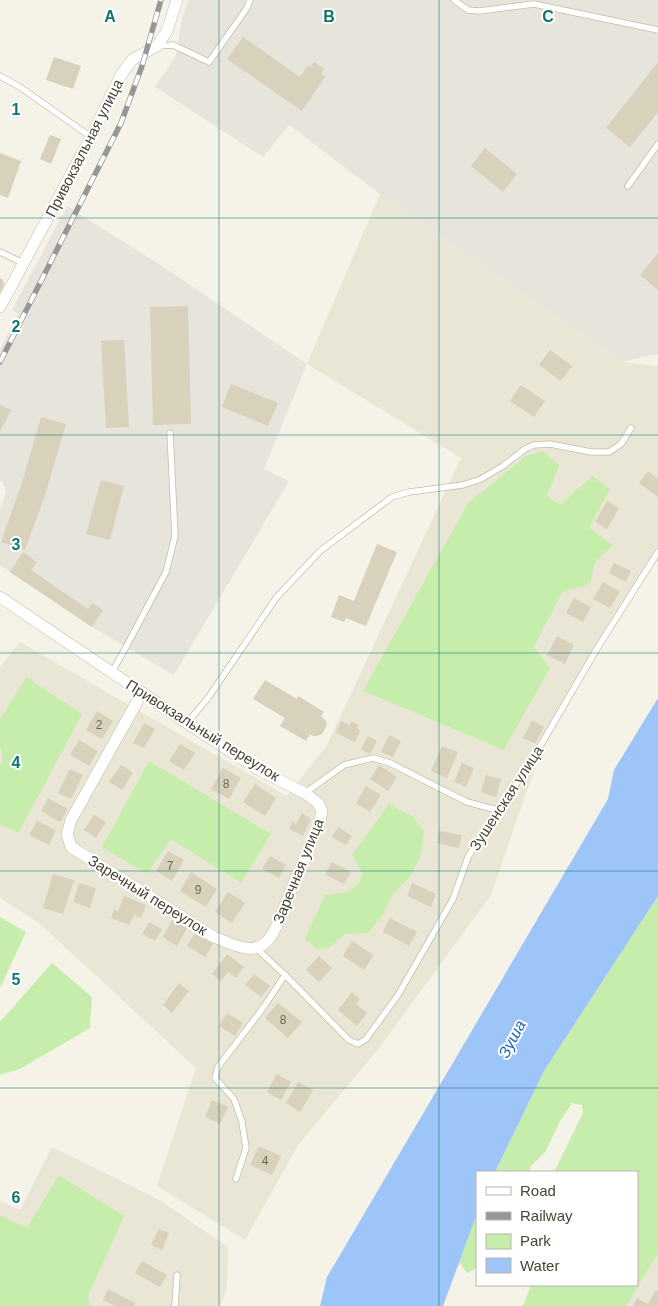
<svg xmlns="http://www.w3.org/2000/svg" width="658" height="1306" viewBox="0 0 658 1306" font-family="Helvetica,sans-serif">
  <rect width="100%" height="100%" fill="#f5f3e7"/>
  <g fill="#eae6d5">
    <path d="M380 194 621 362 658 366V546L539 756 491 895 379 1048 298 1145 245 1240 157 1186 196 1068 39 923 0 898V667L20 642 287 796 327 745 461 458 307 364Z"/>
    <path d="M52 1147 161 1201 228 1247 227 1288 220 1306H0V1201L20 1210Z"/>
    <path d="M658 1217V1306H605L637 1285Z"/>
  </g>
  <g fill="#e7e4dc">
    <path d="M188 0H658V354L621 362 380 194 289 125 263 157 155 87 176 56 182 19Z"/>
    <path d="M67 206 165 268 307 364 264 469 289 481 174 675 92 627 0 565V510L6 492 3 482 0 481V350L18 313 12 310Z"/>
  </g>
  <g fill="#c6edac">
    <path d="M543 451 559 465 547 496 560 505 592 476 610 489 589 528 613 545 595 562 590 584 562 592 534 647 550 668 504 750 363 691 468 503 526 456Z"/>
    <path d="M26 677 82 714 19 832 0 825V767L3 755 0 748V720Z"/>
    <path d="M149 761 271 834 241 883 171 839 147 874 102 847Z"/>
    <path d="M389 804 412 816 424 831 421 855 410 877 394 892 383 914 368 933 345 934 329 948 318 949 305 939 325 895C344 893 357 893 363 873L352 855Z"/>
    <path d="M658 896V1253L626 1306H523L531 1285H637V1172H554L583 1113 582 1105 572 1103 560 1121 546 1151 531 1166 529 1172H495L544 1071Z"/>
    <path d="M0 917 26 932 0 988Z"/>
    <path d="M52 963 92 997 90 1028 20 1069 0 1075V1022Z"/>
    <path d="M59 1175 124 1216 88 1296 90 1306H0V1215L27 1228Z"/>
    <path d="M477 1214V1268L467 1273 459 1262Z"/>
  </g>
  <path fill="#9ec5f7" d="M658 698V896L544 1071 495 1172H477V1214L443 1306H320L327 1277 608 799 614 770Z"/>
  <g fill="#d8d1bb">
    <path d="M243 37 300 77 308 65 310 67 314 62 324 69 321 74 325 77 302 111 227 59Z"/>
    <path d="M54 57 81 66 73 89 46 80Z"/>
    <path d="M658 62V112L630 147 606 128Z"/>
    <path d="M50 135 61 139 51 164 40 159Z"/>
    <path d="M485 148 517 174 503 192 471 166Z"/>
    <path d="M0 153 21 161 8 198 0 195Z"/>
    <path d="M658 253V290L640 275Z"/>
    <path d="M0 278 3 280 4 285 0 293Z"/>
    <path d="M188 306 191 424 153 425 150 307Z"/>
    <path d="M124 340 129 427 106 428 101 341Z"/>
    <path d="M550 350 572 366 561 381 539 365Z"/>
    <path d="M231 384 278 403 268 426 222 407Z"/>
    <path d="M521 385 545 401 534 417 510 401Z"/>
    <path d="M0 405 11 410 0 432Z"/>
    <path d="M41 417 66 424 46 492 25 550 1 542 22 483Z"/>
    <path d="M648 471 658 479V497L639 483Z"/>
    <path d="M101 480 124 486 110 540 86 534Z"/>
    <path d="M607 501 619 508 607 529 595 522Z"/>
    <path d="M377 544 397 552 366 626 346 618 344 622 331 617 339 595 354 601Z"/>
    <path d="M23 552 37 562 31 570 88 609 92 603 103 610 92 627 10 572Z"/>
    <path d="M614 563 631 571 626 582 609 573Z"/>
    <path d="M603 582 620 592 610 608 593 599Z"/>
    <path d="M574 598 591 607 583 622 566 613Z"/>
    <path d="M557 636 574 645 565 664 547 655Z"/>
    <path d="M265 680 297 699 298 696 324 712 321 716 326 721 327 725 322 734 317 736H313L310 734 306 741 280 726 285 718 253 699Z"/>
    <path d="M97 711 113 721 102 739 86 730Z"/>
    <path d="M532 720 544 727 535 744 523 738Z"/>
    <path d="M341 721 350 725 351 721 359 725 357 728 360 730 355 742 336 733Z"/>
    <path d="M144 723 155 729 144 748 133 743Z"/>
    <path d="M389 735 401 741 393 757 381 752Z"/>
    <path d="M368 736 377 741 370 754 361 749Z"/>
    <path d="M79 740 98 751 89 766 70 755Z"/>
    <path d="M180 744 195 753 184 770 169 761Z"/>
    <path d="M442 746 458 752 447 778 431 771Z"/>
    <path d="M462 763 474 768 466 787 454 782Z"/>
    <path d="M121 765 133 773 122 790 109 782Z"/>
    <path d="M379 765 397 777 388 791 370 779Z"/>
    <path d="M223 768 241 778 229 799 211 789Z"/>
    <path d="M70 769 83 775 71 799 58 793Z"/>
    <path d="M486 775 501 779 496 797 481 792Z"/>
    <path d="M255 784 276 798 265 816 243 802Z"/>
    <path d="M366 786 381 795 370 812 356 803Z"/>
    <path d="M48 798 68 809 60 822 41 811Z"/>
    <path d="M302 813 311 819 303 836 289 829 292 822 296 824Z"/>
    <path d="M94 815 106 822 96 838 84 830Z"/>
    <path d="M37 821 56 830 49 845 29 835Z"/>
    <path d="M338 827 352 836 346 845 332 837Z"/>
    <path d="M439 831 462 835 459 848 437 843Z"/>
    <path d="M168 851 184 860 172 881 156 871Z"/>
    <path d="M270 856 286 865 279 878 262 869Z"/>
    <path d="M332 862 351 872 344 884 325 874Z"/>
    <path d="M191 872 217 889 206 907 180 891Z"/>
    <path d="M53 874 74 880 63 914 43 908Z"/>
    <path d="M79 883 96 888 90 908 73 902Z"/>
    <path d="M412 883 436 894 431 907 407 896Z"/>
    <path d="M228 892 245 903 232 923 215 912Z"/>
    <path d="M124 896 146 905 141 918 134 915 129 925 111 918 114 909 118 911Z"/>
    <path d="M390 918 417 932 409 946 383 932Z"/>
    <path d="M172 920 187 928 177 946 163 937Z"/>
    <path d="M149 922 162 929 155 941 142 934Z"/>
    <path d="M195 933 213 944 205 957 187 946Z"/>
    <path d="M352 941 374 955 364 970 343 956Z"/>
    <path d="M227 954 244 967 236 978 228 972 221 981 212 974Z"/>
    <path d="M319 956 332 968 319 982 306 970Z"/>
    <path d="M254 974 270 986 261 997 245 985Z"/>
    <path d="M179 983 189 991 172 1013 163 1005Z"/>
    <path d="M352 992 360 999 356 1004 367 1013 357 1026 338 1010Z"/>
    <path d="M278 1003 302 1022 288 1038 265 1018Z"/>
    <path d="M227 1013 243 1023 235 1036 219 1026Z"/>
    <path d="M277 1074 291 1082 281 1100 267 1092Z"/>
    <path d="M298 1082 313 1090 300 1112 286 1103Z"/>
    <path d="M212 1100 228 1107 220 1124 205 1117Z"/>
    <path d="M259 1146 281 1156 272 1175 250 1165Z"/>
    <path d="M159 1229 169 1233 162 1250 151 1245Z"/>
    <path d="M142 1261 167 1275 160 1287 135 1273Z"/>
    <path d="M108 1289 135 1303 134 1306H115L103 1300Z"/>
    <path d="M656 1290 658 1291V1306H633L637 1298 648 1304Z"/>
  </g>
  <g fill="none" stroke-linecap="round" stroke-linejoin="round">
    <defs>
      <g id="service">
        <path d="M454 0 468 10 479 11 534 4 658 30"/>
        <path d="M157 46 173 45 209 62 247 8 250 0"/>
        <path d="M0 76 20 87 91 137"/>
        <path d="M628 186 658 144"/>
        <path d="M0 252 23 263"/>
        <path d="M112 672 126 647 166 572 175 536 170 433"/>
        <path d="M187 723 208 698 276 598 320 551 392 497 409 492 463 485 481 479 503 466 525 449 534 445 550 444 591 452H609L621 444 631 428"/>
        <path d="M305 793 344 765 373 758 390 763 467 802 497 810"/>
        <path d="M255 947 285 975 349 1040 358 1044 366 1039 398 995 453 899 468 857 497 810 509 795 532 760 598 647 658 552"/>
        <path d="M236 1179 246 1148 242 1122 234 1099 215 1078 218 1067 263 1008 285 975"/>
        <path d="M175 1306 177 1275"/>
      </g>
      <g id="minor">
        <path d="M0 307 91 137 121 75 133 59 157 46 167 31 177 0"/>
        <path d="M0 597 187 723 259 770 305 793 318 803 322 811 320 821 279 920C277 925 275 930 272 935 257 959 234 945 214 937L71 847 67 834 71 820 142 693"/>
      </g>
    </defs>
    <use href="#service" stroke="#c2bda9" stroke-width="7"/>
    <use href="#minor" stroke="#c2bda9" stroke-width="12"/>
    <use href="#service" stroke="#fff" stroke-width="5.5"/>
    <use href="#minor" stroke="#fff" stroke-width="11"/>
    <defs>
      <path id="rail" d="M0 362 121 123 142 66 161 0"/>
    </defs>
    <use href="#rail" stroke="#979797" stroke-width="5.5"/>
    <use href="#rail" stroke="#fff" stroke-width="4" stroke-dasharray="11" stroke-linecap="butt"/>
  </g>
  <path fill="none" stroke="#0f766e" stroke-width="1" stroke-opacity="0.55" d="M219 0V1306M439 0V1306M0 218H658M0 435H658M0 653H658M0 871H658M0 1088H658"/>
  <g text-anchor="middle" dominant-baseline="central" stroke-width="4" stroke-linejoin="round" paint-order="stroke">
    <g font-size="12" fill="#6d6756">
      <text x="99" y="725">2</text>
      <text x="226" y="784">8</text>
      <text x="170" y="866">7</text>
      <text x="198" y="890">9</text>
      <text x="283" y="1020">8</text>
      <text x="265" y="1161">4</text>
    </g>
    <g font-size="15" fill="#494435" stroke="#fff">
      <text transform="translate(84 148) rotate(-63)">Привокзальная улица</text>
      <text transform="translate(203 730) rotate(32)">Привокзальный переулок</text>
      <text transform="translate(506 798) rotate(-57)">Зушенская улица</text>
      <text transform="translate(298 871) rotate(-68)">Заречная улица</text>
      <text transform="translate(148 895) rotate(32)">Заречный переулок</text>
    </g>
    <g font-size="16" font-style="italic" fill="#2365c0" stroke="#fff">
      <text transform="translate(512 1039) rotate(-62)">Зуша</text>
    </g>
  </g>
  <g font-size="16" text-anchor="middle" font-weight="bold" fill="#0f766e" stroke="#fff" stroke-width="4" stroke-linejoin="round" paint-order="stroke">
    <text x="110" y="22">A</text>
    <text x="329" y="22">B</text>
    <text x="548" y="22">C</text>
    <text x="16" y="115">1</text>
    <text x="16" y="332">2</text>
    <text x="16" y="550">3</text>
    <text x="16" y="768">4</text>
    <text x="16" y="985">5</text>
    <text x="16" y="1203">6</text>
  </g>
  <rect x="476" y="1171" width="162" height="115" fill="#ffffff" stroke="#b6b4ae"/>
  <rect x="486" y="1187" width="25" height="8" fill="#ffffff" stroke="#b6b4ae"/>
  <text x="520" y="1196" font-size="15" fill="#494435">Road</text>
  <rect x="486" y="1212" width="25" height="8" fill="#979797" stroke="#b6b4ae"/>
  <text x="520" y="1221" font-size="15" fill="#494435">Railway</text>
  <rect x="486" y="1234" width="25" height="15" fill="#c6edac" stroke="#b6b4ae"/>
  <text x="520" y="1246" font-size="15" fill="#494435">Park</text>
  <rect x="486" y="1258" width="25" height="15" fill="#9ec5f7" stroke="#b6b4ae"/>
  <text x="520" y="1271" font-size="15" fill="#494435">Water</text>
</svg>
